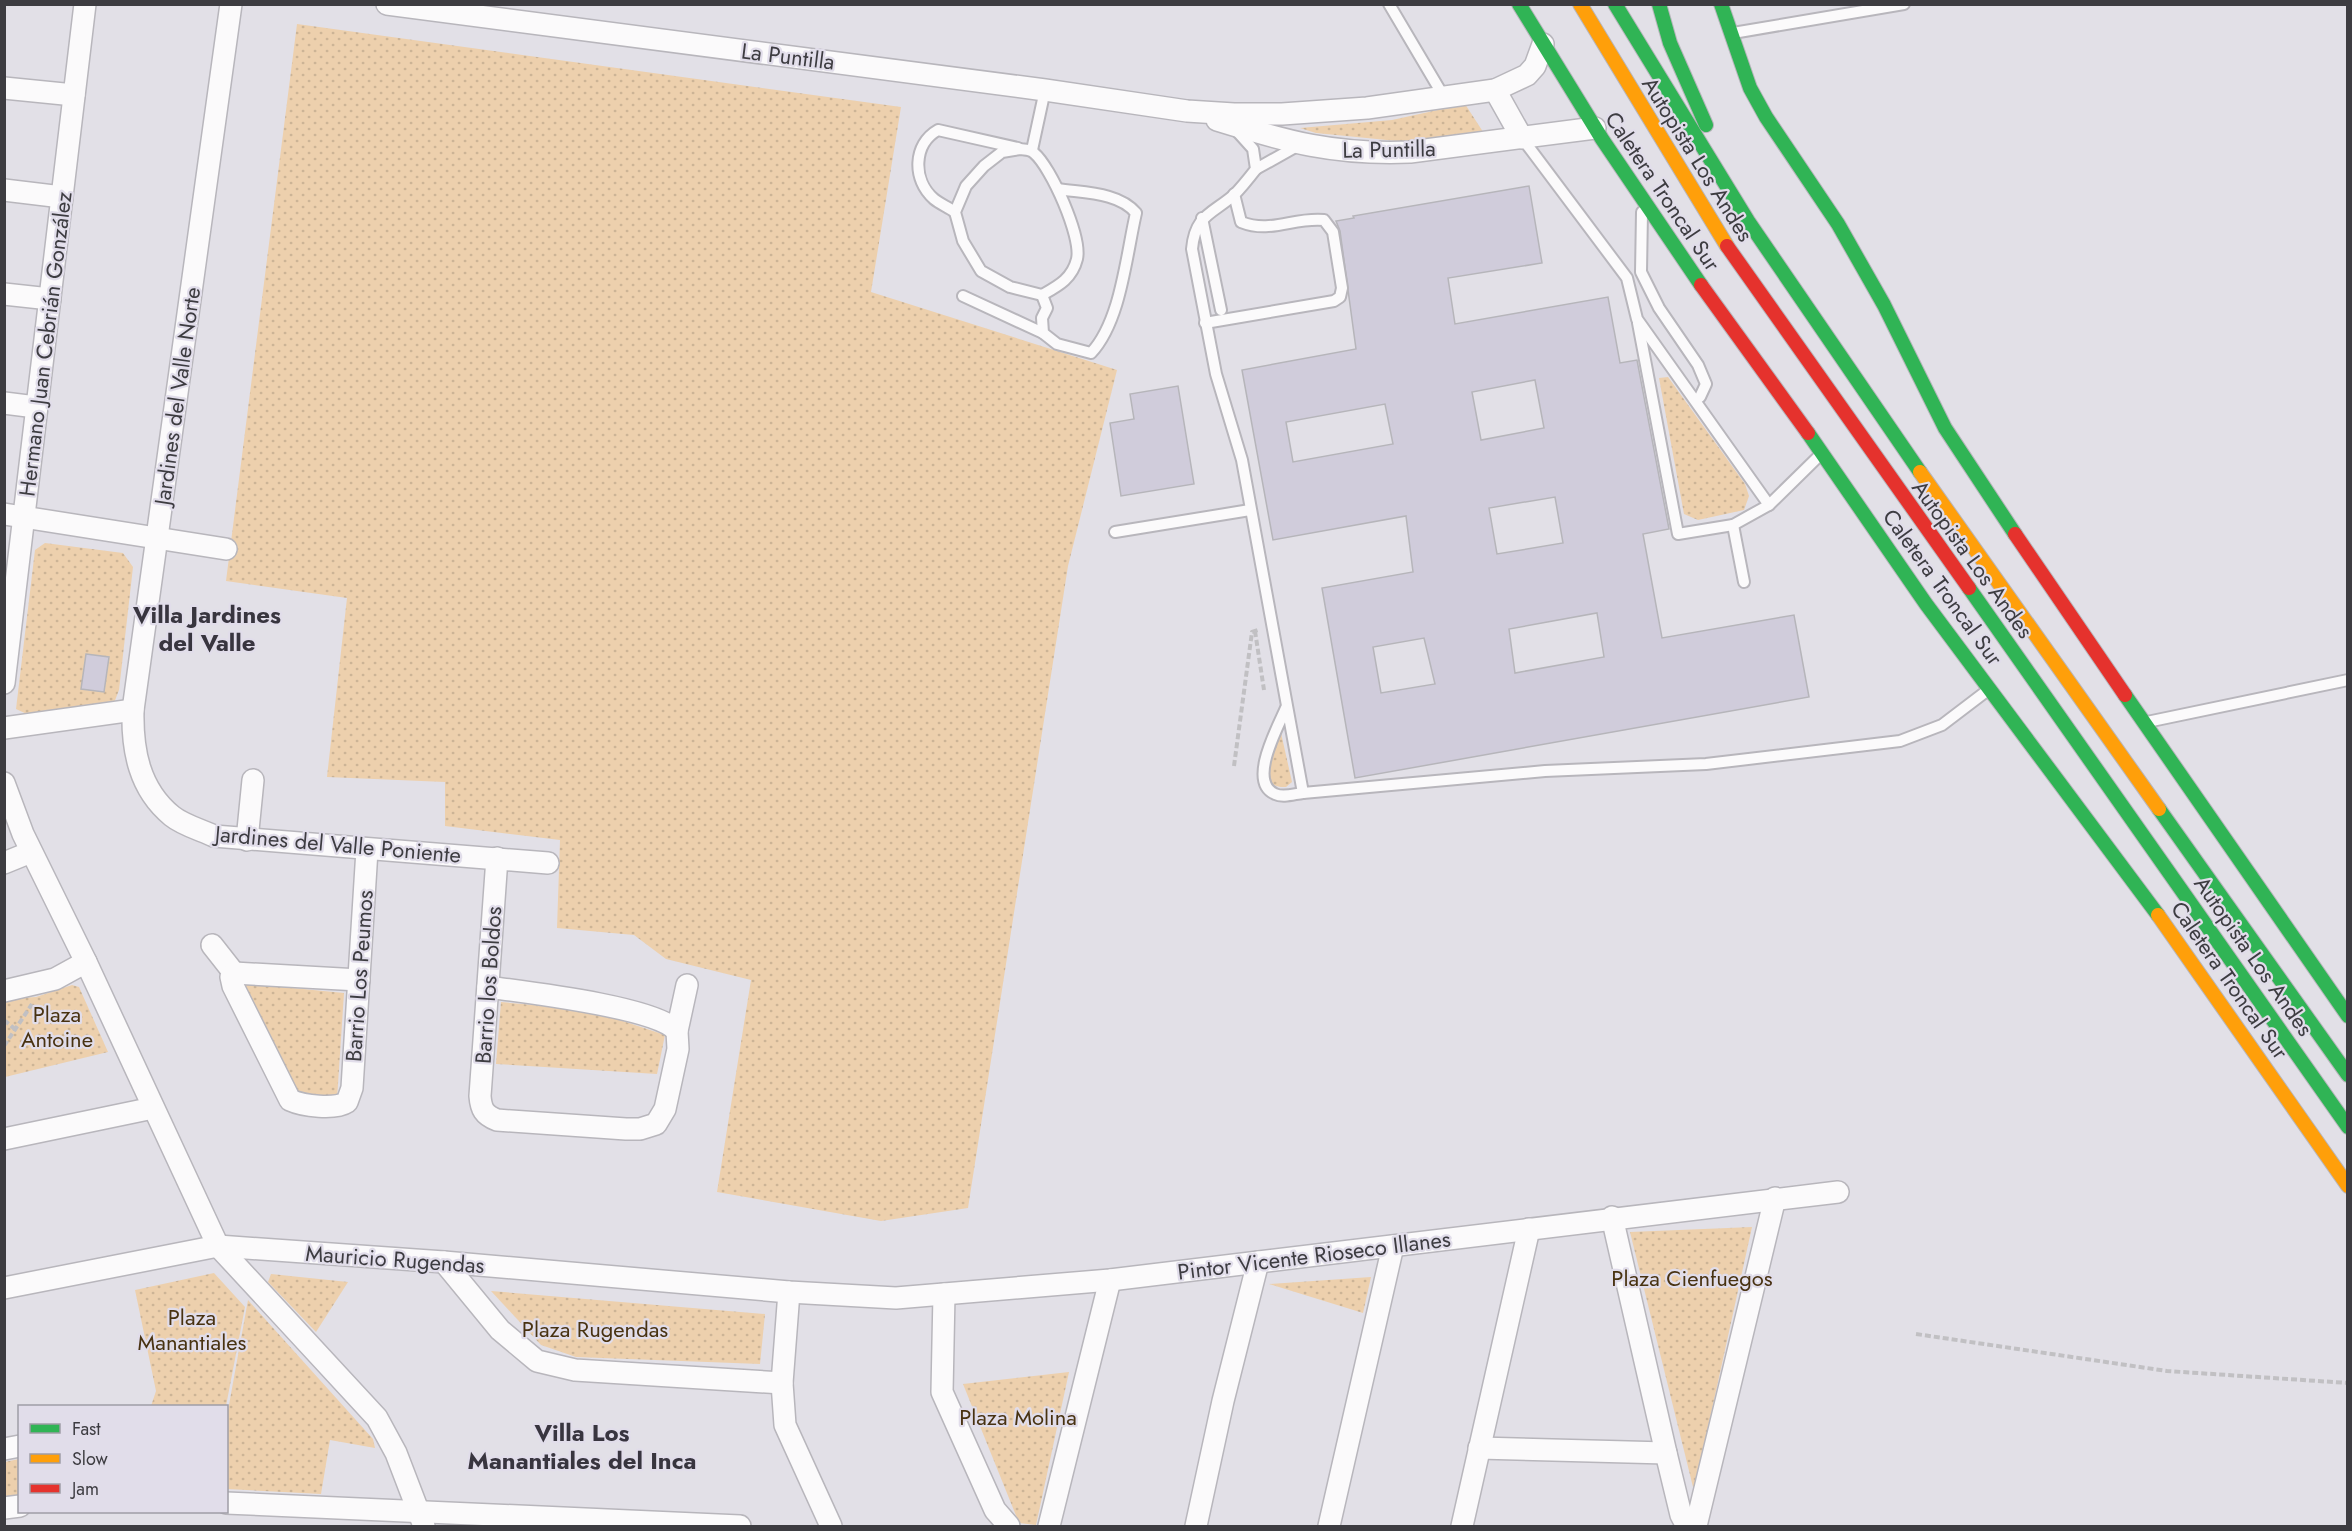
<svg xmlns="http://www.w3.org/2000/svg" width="2352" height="1531" viewBox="0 0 2352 1531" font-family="Jost,sans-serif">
  <defs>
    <pattern id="grass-dots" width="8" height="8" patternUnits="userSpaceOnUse" patternTransform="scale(1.5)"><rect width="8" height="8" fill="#edd0ad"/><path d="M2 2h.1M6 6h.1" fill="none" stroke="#ccb496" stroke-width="1.8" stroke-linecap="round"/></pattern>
  </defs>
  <rect width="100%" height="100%" fill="#e2e0e7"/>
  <g fill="url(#grass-dots)">
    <path d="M297 24 901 107 871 292 1117 370 1068 566 968 1208 881 1221 717 1192 751 980 666 959 634 935 557 928 560 840 445 826V782L327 777 347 598 226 581Z"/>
    <path d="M1465 104 1487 138 1417 143 1316 133 1300 128 1392 120Z"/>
    <path d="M1668 377 1745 484 1749 496 1744 510 1698 520 1684 514 1659 378Z"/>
    <path d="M45 543 123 553 133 567 119 690 114 703 29 715 16 709 35 550Z"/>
    <path d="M1281 733 1292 782 1286 787C1275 787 1270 785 1266 774Z"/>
    <path d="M242 983 344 993 337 1099 293 1095Z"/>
    <path d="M72 985 79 987 108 1052 5 1077V999L36 997Z"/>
    <path d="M501 1002 590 1010 665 1035 657 1074 496 1064Z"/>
    <path d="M1752 1227 1694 1491 1630 1232Z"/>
    <path d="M214 1273 245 1307 226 1406H151L156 1391 135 1290Z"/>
    <path d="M271 1274 348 1282 316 1332 268 1282Z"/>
    <path d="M1371 1277 1363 1313 1269 1284Z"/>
    <path d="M491 1291 765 1314 760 1364 576 1357 541 1345Z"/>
    <path d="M248 1300 373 1439 375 1448 330 1440 321 1494 227 1489V1416Z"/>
    <path d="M1069 1372 1036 1525 1019 1523 963 1384Z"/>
    <path d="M19 1459V1495L5 1497V1462Z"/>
  </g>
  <g fill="#d0ccdb" stroke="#b6b5ba" stroke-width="1.5" fill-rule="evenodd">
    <path d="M1529 186 1542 263 1448 278 1455 324 1608 297 1620 363 1637 360 1669 529 1643 534 1662 638 1794 615 1809 697 1355 778 1322 588 1413 572 1406 516 1273 540 1242 370 1356 349 1340 231 1336 221 1354 218 1353 216ZM1535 380 1544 428 1481 440 1472 392ZM1385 404 1393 444 1293 462 1286 422ZM1555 497 1563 543 1497 554 1489 508ZM1597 613 1604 657 1515 673 1509 629ZM1424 638 1435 684 1381 693 1373 647Z"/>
    <path d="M1178 386 1194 484 1121 496 1110 423 1134 419 1130 394Z"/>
    <path d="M86 654 109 657 104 692 81 689Z"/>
  </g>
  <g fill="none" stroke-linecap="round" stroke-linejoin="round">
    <defs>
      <g id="lane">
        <path d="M1389 4 1444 97"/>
        <path d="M1733 33 1904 4"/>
        <path d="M1235 129 1253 149 1256 169C1249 178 1242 187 1234 195 1212 214 1195 215 1192 249L1216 374 1242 460 1303 793 1545 771 1706 764 1900 741 1942 725 1988 690"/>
        <path d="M1522 138 1627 278 1637 319 1769 505"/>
        <path d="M1020 149C1025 150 1030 149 1034 153 1051 167 1082 237 1077 259 1072 279 1058 286 1042 295L1010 287 981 271 963 241 955 212 966 186 984 166 1002 152Z"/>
        <path d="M1032 150 1045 90"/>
        <path d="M1256 169 1299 145"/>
        <path d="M955 212C948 207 940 204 934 199 912 180 913 144 938 130L1018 148"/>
        <path d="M1642 212 1641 272 1659 308 1698 365 1706 384 1700 397"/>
        <path d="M1202 218 1221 310"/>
        <path d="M1042 295 1047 308 1042 318 1043 333 1057 344 1091 353C1121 321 1126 256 1136 213 1119 192 1083 193 1058 189"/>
        <path d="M963 296 1043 333"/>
        <path d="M1205 323 1334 301 1340 297 1342 288 1333 232 1324 220C1293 217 1271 234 1241 222L1234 194"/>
        <path d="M1638 323 1678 534 1733 525 1769 505 1820 455"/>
        <path d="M1733 525 1744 582"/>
        <path d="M1115 532 1250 510"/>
        <path d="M1286 708C1278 727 1247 782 1275 794 1283 798 1294 794 1303 793"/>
        <path d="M2147 722 2348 680"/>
      </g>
      <g id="street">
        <path d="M231 4 133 710C132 750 139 789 172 816 183 825 201 830 214 836L548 863"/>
        <path d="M387 4 1045 90 1187 111 1234 114H1282L1367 108 1495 90 1527 75 1535 66 1543 44"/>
        <path d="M4 88 74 95"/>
        <path d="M1495 90 1522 138"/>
        <path d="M1217 120C1288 142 1334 155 1410 152L1595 128"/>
        <path d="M4 190 62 197"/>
        <path d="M4 294 50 299"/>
        <path d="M4 403 36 407"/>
        <path d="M4 514 226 549"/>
        <path d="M4 683 85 4"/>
        <path d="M4 728 133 710"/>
        <path d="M4 783 23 834 86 962 218 1246 377 1418 396 1453 424 1526"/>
        <path d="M247 840 253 780"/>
        <path d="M497 858 480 1096C481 1109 484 1115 497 1120L626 1129H640L656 1124 665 1109 678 1049 677 1031 687 985"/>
        <path d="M4 863 31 852"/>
        <path d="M212 945 234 973"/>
        <path d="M234 973 231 977 233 986 290 1100C303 1106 335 1110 347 1102L352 1088 367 850"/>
        <path d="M234 973 359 980"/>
        <path d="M488 987C524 992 656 1007 677 1031"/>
        <path d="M4 991 55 979 86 962"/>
        <path d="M4 1139 153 1108"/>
        <path d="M1612 1217 1666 1453 1681 1515 1687 1526"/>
        <path d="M444 1262 500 1330 537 1361 575 1370 782 1383"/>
        <path d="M4 1288 218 1246 444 1262 789 1292 896 1298 1110 1280 1838 1192"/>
        <path d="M789 1292 782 1383 785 1425 831 1526"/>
        <path d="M944 1294 942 1392 995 1510 1009 1526"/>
        <path d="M1479 1448 1666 1453"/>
        <path d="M4 1449 20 1446"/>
        <path d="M226 1503 740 1526"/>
        <path d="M4 1508 20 1506"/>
        <path d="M1049 1526 1110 1280"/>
        <path d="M1196 1526 1223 1401 1258 1262"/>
        <path d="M1329 1526 1393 1246"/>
        <path d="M1462 1526 1529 1229"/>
        <path d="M1696 1526 1775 1198"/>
      </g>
      <g id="fast">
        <path d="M1519 4 1602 139 1701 285"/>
        <path d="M1615 4 1748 221 1920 472"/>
        <path d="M1659 4 1670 43 1706 125"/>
        <path d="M1721 4 1750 88 1766 117 1838 224 1884 305 1945 428 2015 534"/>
        <path d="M1808 433 1926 604 2158 915"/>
        <path d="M1969 588 2348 1127"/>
        <path d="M2125 695 2348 1016"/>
        <path d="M2159 809 2348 1075"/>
      </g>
      <g id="slow">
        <path d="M1580 4 1727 246"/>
        <path d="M1920 472 2159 809"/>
        <path d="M2158 915 2348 1186"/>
      </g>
      <g id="jam">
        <path d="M1727 246 1969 588"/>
        <path d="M1701 285 1808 433"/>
        <path d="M2015 534 2125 695"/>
      </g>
    </defs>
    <use href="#lane" stroke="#b8b6bc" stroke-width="14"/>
    <use href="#street" stroke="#b8b6bc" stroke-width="24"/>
    <use href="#fast" stroke="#b8b6bc" stroke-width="16"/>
    <use href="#slow" stroke="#b8b6bc" stroke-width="16"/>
    <use href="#jam" stroke="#b8b6bc" stroke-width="16"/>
    <g stroke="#c1c0c3" stroke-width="4" stroke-dasharray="6 3" stroke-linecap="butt">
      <path d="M1255 631 1264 690"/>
      <path d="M1234 766 1252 632 1258 630"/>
      <path d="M4 1020 16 1030"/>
      <path d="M4 1046 32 1004"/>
      <path d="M1916 1334 2167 1371 2348 1383"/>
    </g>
    <use href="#lane" stroke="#fbfafb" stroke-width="10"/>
    <use href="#street" stroke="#fbfafb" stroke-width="21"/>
    <use href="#fast" stroke="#30b455" stroke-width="14"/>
    <use href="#slow" stroke="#ff9f0a" stroke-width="14"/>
    <use href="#jam" stroke="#e5322d" stroke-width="14"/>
  </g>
  <g text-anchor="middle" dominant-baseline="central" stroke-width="4.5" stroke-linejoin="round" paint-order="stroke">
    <g font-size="22" fill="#3d3c41" stroke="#e1ddea">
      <text transform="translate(788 56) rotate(7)">La Puntilla</text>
      <text transform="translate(1389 149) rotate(-1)">La Puntilla</text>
      <text transform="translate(1698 159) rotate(58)">Autopista Los Andes</text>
      <text transform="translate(1663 191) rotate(56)">Caletera Troncal Sur</text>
      <text transform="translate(45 344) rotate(-83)">Hermano Juan Cebrián González</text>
      <text transform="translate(177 396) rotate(-82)">Jardines del Valle Norte</text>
      <text transform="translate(1973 559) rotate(54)">Autopista Los Andes</text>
      <text transform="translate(1943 587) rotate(54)">Caletera Troncal Sur</text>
      <text transform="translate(338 844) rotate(5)">Jardines del Valle Poniente</text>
      <text transform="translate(2254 956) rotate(55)">Autopista Los Andes</text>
      <text transform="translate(359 976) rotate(-86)">Barrio Los Peumos</text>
      <text transform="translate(2230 980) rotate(55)">Caletera Troncal Sur</text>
      <text transform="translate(488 985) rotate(-86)">Barrio los Boldos</text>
      <text transform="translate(1314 1255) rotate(-7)">Pintor Vicente Rioseco Illanes</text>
      <text transform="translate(395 1259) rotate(4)">Mauricio Rugendas</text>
    </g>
    <g font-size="22" fill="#483211" stroke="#e1ddea">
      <text x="57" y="1014">Plaza<tspan x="57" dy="25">Antoine</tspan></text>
      <text x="1692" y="1278">Plaza Cienfuegos</text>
      <text x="192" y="1317">Plaza<tspan x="192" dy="25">Manantiales</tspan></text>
      <text x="595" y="1329">Plaza Rugendas</text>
      <text x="1018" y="1417">Plaza Molina</text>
    </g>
    <g font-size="24" font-weight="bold" fill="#38353f" stroke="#e1ddea">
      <text x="207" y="614">Villa Jardines<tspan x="207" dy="28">del Valle</tspan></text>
      <text x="582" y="1432">Villa Los<tspan x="582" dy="28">Manantiales del Inca</tspan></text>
    </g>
  </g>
  <rect width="2352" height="1531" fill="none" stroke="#3d3c41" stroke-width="12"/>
  <rect x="18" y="1405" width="210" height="108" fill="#e1ddea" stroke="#9f9da6" stroke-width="1.5"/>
  <rect x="30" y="1424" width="30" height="9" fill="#30b455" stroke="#9f9da6" stroke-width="1.5"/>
  <text x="72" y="1435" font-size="18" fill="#3d3c41">Fast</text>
  <rect x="30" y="1454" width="30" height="9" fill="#ff9f0a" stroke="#9f9da6" stroke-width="1.5"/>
  <text x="72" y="1465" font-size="18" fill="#3d3c41">Slow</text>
  <rect x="30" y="1484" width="30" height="9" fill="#e5322d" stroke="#9f9da6" stroke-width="1.5"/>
  <text x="72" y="1495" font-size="18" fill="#3d3c41">Jam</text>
</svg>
